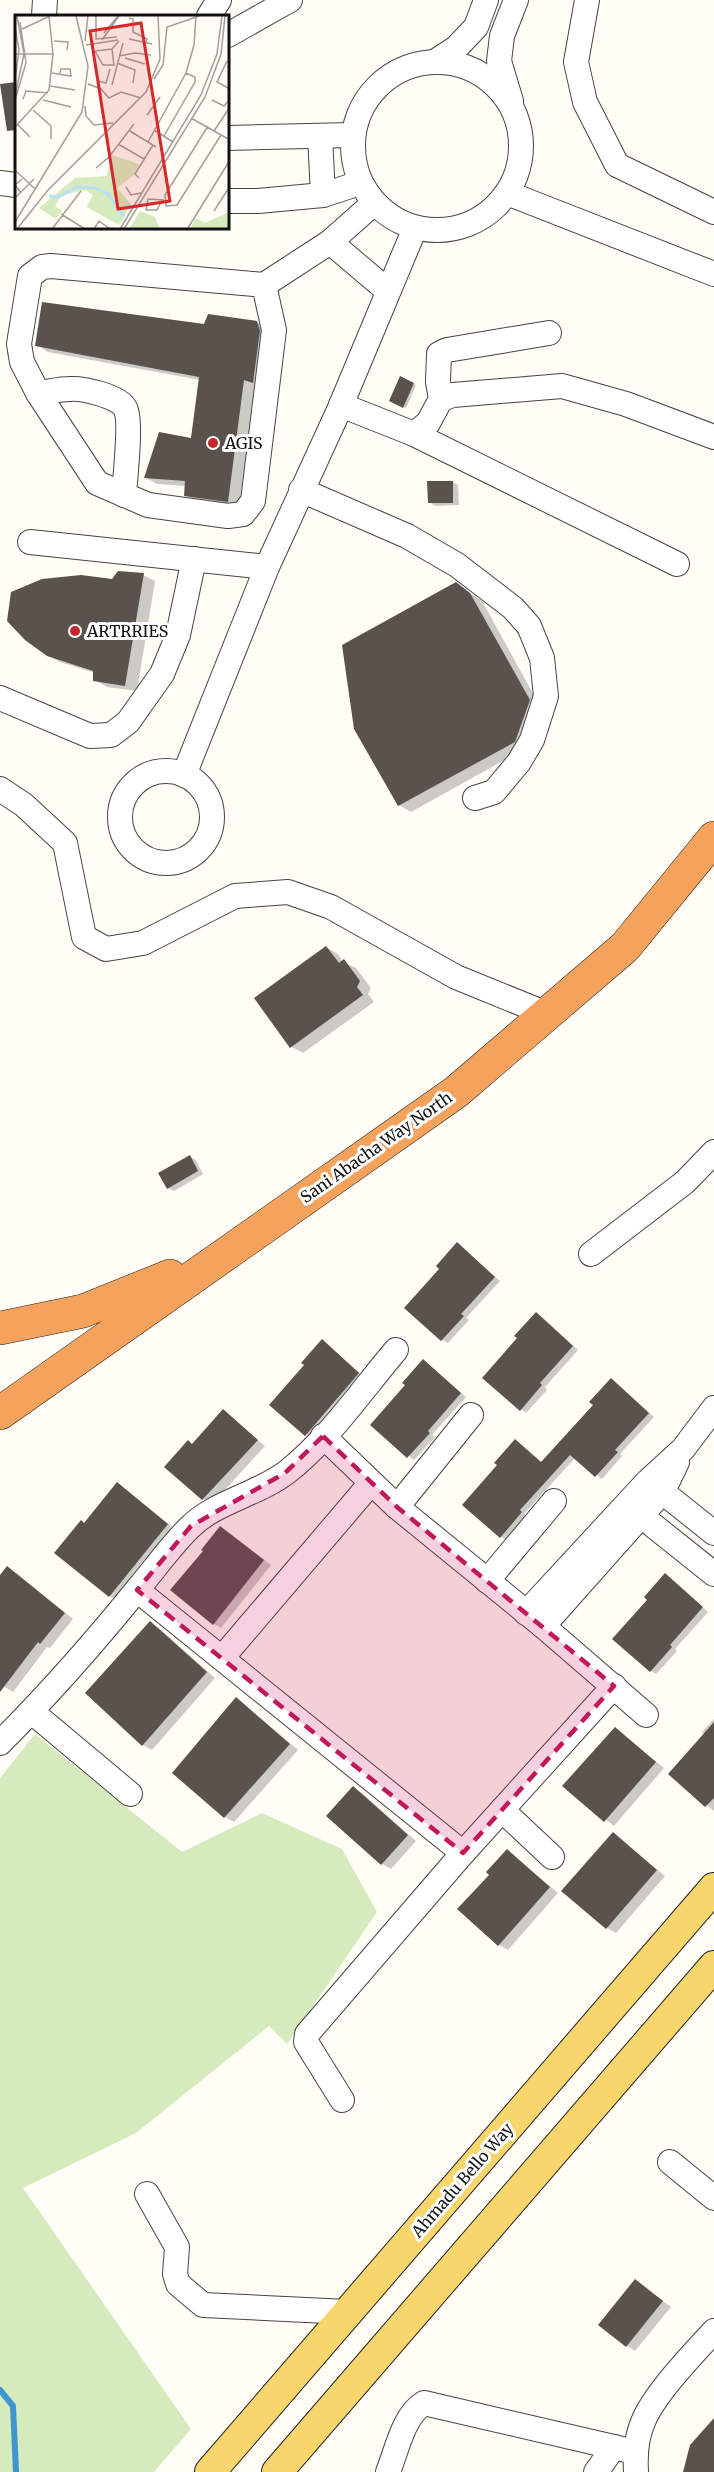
<svg xmlns="http://www.w3.org/2000/svg" width="714" height="2472" viewBox="0 0 714 2472" font-family="Merriweather,serif">
  <rect width="100%" height="100%" fill="#fffdf5"/>
  <path fill="#d5ebbd" d="M35 1734 182 1852 262 1813 342 1849 377 1912 287 2044 269 2026 136 2133 23 2188 191 2429 154 2472H0V1778Z"/>
  <g fill="#0003">
    <path d="M257 323 269 329 256 385 239 507 197 501 185 495 186 486 157 484 146 478 192 439 200 380 48 352 37 345 205 326Z"/>
    <path d="M401 378 416 385 406 408 391 401Z"/>
    <path d="M452 482 458 485 459 505 435 506 429 502Z"/>
    <path d="M143 575 155 581 137 691 107 687 95 680V673L60 662 47 655 112 580Z"/>
    <path d="M456 584 482 601 541 708 526 748 411 812 399 805Z"/>
    <path d="M326 947 338 954 343 962 356 968 371 988 368 994 374 1002 303 1053 292 1047Z"/>
    <path d="M190 1157 196 1160 203 1174 174 1191 168 1188Z"/>
    <path d="M457 1244 500 1281 466 1318 469 1320 448 1343 442 1340 441 1269Z"/>
    <path d="M542 1317 578 1350 545 1387 547 1390 526 1413 521 1409Z"/>
    <path d="M323 1341 364 1377 312 1439 271 1405 306 1365Z"/>
    <path d="M423 1361 466 1397 432 1435 435 1437 414 1460 372 1425 407 1385Z"/>
    <path d="M617 1384 654 1417 620 1454 622 1456 602 1479 575 1458 524 1514 527 1516 506 1540 501 1536 499 1465 516 1441 542 1463Z"/>
    <path d="M223 1411 265 1446 212 1504 203 1499 193 1445Z"/>
    <path d="M117 1484 176 1530 118 1601 110 1596 84 1524Z"/>
    <path d="M228 1532 271 1565 221 1628 214 1624 205 1551Z"/>
    <path d="M16 1573 73 1619 50 1648 47 1647 13 1692 0 1684V1578Z"/>
    <path d="M666 1575 708 1612 675 1649 677 1651 656 1674 651 1671 649 1600Z"/>
    <path d="M150 1623 159 1628 215 1678 152 1750 143 1745 87 1692Z"/>
    <path d="M237 1699 298 1750 234 1822 225 1817Z"/>
    <path d="M714 1719V1811L670 1774 705 1735 702 1732Z"/>
    <path d="M615 1729 664 1768 614 1826 564 1786Z"/>
    <path d="M353 1788 362 1793 416 1841 391 1869 382 1864Z"/>
    <path d="M613 1834 665 1876 616 1933 607 1928Z"/>
    <path d="M507 1851 558 1893 508 1950 499 1945 460 1909 491 1874Z"/>
    <path d="M636 2281 671 2307 635 2351 627 2346Z"/>
  </g>
  <g fill="none" stroke-linecap="round" stroke-linejoin="round">
    <path stroke="#3f96cf" stroke-width="6" d="M0 2390 13 2406 16 2472"/>
  </g>
  <g fill="#5a524d">
    <path d="M16 82V130L7 131 0 84Z"/>
    <path d="M42 302 204 324 208 314 257 321 260 331 253 383 244 380 228 502 184 496 185 481 144 478 159 432 191 438 199 377 35 346Z"/>
    <path d="M400 376 414 383 403 408 389 401Z"/>
    <path d="M427 481H453V503H428Z"/>
    <path d="M118 571 144 573 125 686 93 681V671L47 656 25 640 7 621 11 592 42 579 81 575 112 579Z"/>
    <path d="M456 582 470 593 530 700 515 742 398 806 354 729 342 645Z"/>
    <path d="M326 946 339 963 344 959 360 981 357 987 363 995 290 1048 254 998Z"/>
    <path d="M190 1155 198 1171 167 1189 158 1173Z"/>
    <path d="M457 1242 495 1277 461 1314 464 1316 441 1341 404 1308 439 1269 436 1266Z"/>
    <path d="M536 1312 573 1346 540 1383 542 1385 520 1411 482 1378 517 1338 514 1336Z"/>
    <path d="M322 1339 359 1373 305 1436 269 1405 304 1365 301 1363Z"/>
    <path d="M423 1359 461 1393 428 1431 430 1433 407 1458 370 1425 405 1385 402 1383Z"/>
    <path d="M611 1378 649 1413 615 1450 618 1452 595 1477 570 1455 520 1510 522 1512 500 1538 462 1505 497 1465 494 1463 515 1439 541 1462 593 1405 589 1402Z"/>
    <path d="M223 1409 258 1440 202 1500 164 1467 188 1440 192 1444Z"/>
    <path d="M117 1482 168 1524 109 1597 54 1553 81 1520 84 1523Z"/>
    <path d="M220 1526 264 1560 213 1625 170 1590 203 1551 201 1550Z"/>
    <path d="M7 1566 65 1613 40 1644 38 1642 0 1692V1575Z"/>
    <path d="M665 1573 703 1607 670 1645 672 1647 650 1672 612 1639 647 1600 644 1597Z"/>
    <path d="M150 1621 207 1672 142 1746 85 1693Z"/>
    <path d="M236 1697 290 1744 224 1818 172 1773Z"/>
    <path d="M714 1722V1798L705 1807 668 1774Z"/>
    <path d="M615 1727 656 1762 604 1822 562 1786Z"/>
    <path d="M353 1786 408 1835 381 1865 326 1816Z"/>
    <path d="M613 1832 657 1870 606 1929 561 1891Z"/>
    <path d="M507 1849 550 1887 498 1946 457 1909 489 1875 486 1872Z"/>
    <path d="M635 2279 663 2301 626 2347 598 2325Z"/>
    <path d="M714 2418V2472H683L690 2445Z"/>
  </g>
  <g fill="none" stroke-linecap="round" stroke-linejoin="round">
    <defs>
      <g id="minor">
        <path d="M587 0 576 62 585 102 617 165 714 212"/>
        <path d="M44 16 45 0"/>
        <path d="M209 16 219 0"/>
        <path d="M228 35 290 0"/>
        <path d="M436 61 456 48 476 27 486 0"/>
        <circle cx="437" cy="146" r="84"/>
        <path d="M511 101 499 61 502 36 516 0"/>
        <path d="M320 136 323 195"/>
        <path d="M228 138 352 135"/>
        <path d="M0 183 16 185"/>
        <path d="M507 193 714 274"/>
        <path d="M228 201H258L323 195 360 183"/>
        <path d="M330 242 388 291"/>
        <path d="M264 285 51 266 42 267 30 276 19 344 22 362 38 393 97 483 148 505 228 516 243 514 253 501 274 330 264 285 330 242 374 203"/>
        <path d="M38 393C48 392 59 389 70 389 82 388 119 396 125 408 132 419 125 478 124 495"/>
        <path d="M441 399 438 382 439 354 447 350 549 333"/>
        <path d="M341 405 414 434 428 423 441 399 453 395 562 386 626 404 714 437"/>
        <path d="M414 434 677 564"/>
        <path d="M301 490 407 536 457 565 513 608 529 626 542 658 546 696 532 740 519 762 494 792 475 798"/>
        <path d="M30 542 267 567"/>
        <path d="M0 698 90 736 111 735 128 722 162 674 178 635 194 559"/>
        <circle cx="166" cy="817" r="46"/>
        <path d="M184 775 267 567 339 410 415 228"/>
        <path d="M0 789 24 805 65 843 84 937 106 949 143 943 235 896 288 892 331 907 456 977 547 1014"/>
        <path d="M591 1254 685 1182 714 1152"/>
        <path d="M323 1436 397 1507 543 1626 646 1715"/>
        <path d="M650 1482 714 1533"/>
        <path d="M397 1507 471 1415"/>
        <path d="M630 1507 714 1574"/>
        <path d="M487 1581 554 1501"/>
        <path d="M137 1590 463 1853"/>
        <path d="M526 1613 648 1481 683 1449 714 1408"/>
        <path d="M543 1626 663 1491 677 1462"/>
        <path d="M222 1658 371 1483"/>
        <path d="M32 1712 130 1794"/>
        <path d="M0 1743C48 1695 93 1644 136 1591 154 1570 169 1548 189 1528 216 1501 257 1495 287 1472 328 1440 362 1390 396 1350"/>
        <path d="M502 1810 552 1857"/>
        <path d="M342 2100 306 2042 307 2034 463 1853 614 1686"/>
        <path d="M670 2162 714 2198"/>
        <path d="M147 2194 177 2247 175 2274 178 2284 203 2305 348 2312"/>
        <path d="M388 2472C397 2450 403 2416 424 2403L635 2452"/>
        <path d="M596 2472 614 2447"/>
        <path d="M636 2472C635 2455 636 2438 643 2422 654 2394 693 2354 714 2331"/>
      </g>
      <g id="major">
        <path d="M210 2472 714 1888"/>
        <path d="M277 2472 714 1966"/>
      </g>
      <g id="highway">
        <path d="M0 1328 83 1311 170 1276"/>
        <path d="M0 1413 456 1092 625 947 714 838"/>
      </g>
    </defs>
    <use href="#minor" stroke="#444" stroke-width="26"/>
    <use href="#major" stroke="#222" stroke-width="32"/>
    <use href="#highway" stroke="#222" stroke-width="34"/>
    <use href="#minor" stroke="#fff" stroke-width="24"/>
    <use href="#major" stroke="#f9d66b" stroke-width="30"/>
    <use href="#highway" stroke="#f5a25d" stroke-width="33"/>
  </g>
  <path fill="#c2185b" fill-opacity="0.2" stroke="#c2185b" stroke-width="4.5" stroke-dasharray="12 8" stroke-linejoin="round" d="M323 1436 397 1507 614 1686 463 1853 137 1590 191 1526 285 1473Z"/>
  <g fill="#c4262e" stroke="#fff" stroke-width="2">
    <circle cx="213" cy="443" r="6"/>
    <circle cx="75" cy="631" r="6"/>
  </g>
  <g text-anchor="middle" dominant-baseline="central" stroke-width="6" stroke-linejoin="round" paint-order="stroke">
    <g font-size="16" fill="#111" stroke="#fff" text-anchor="start">
      <text x="225" y="443">AGIS</text>
      <text x="87" y="631">ARTRRIES</text>
    </g>
    <g font-size="16" fill="#111" stroke="#fff">
      <text transform="translate(376 1147) rotate(-35)">Sani Abacha Way North</text>
      <text transform="translate(462 2180) rotate(-49)">Ahmadu Bello Way</text>
    </g>
  </g>
  <g transform="translate(15 15)">
    <rect width="214" height="214" fill="#fffdf5"/>
    <path d="M97 140 124 149 119 160 102 173 116 189 104 210 72 192 78 180 70 175 47 180 40 191 47 196 41 204 24 193 60 163 92 161ZM125 196 140 202 145 214H114ZM214 197V214H175L181 203 190 208Z" fill="#d5ebbd"/>
    <path fill="none" stroke="#b9e0f7" stroke-width="3" d="M34 181 44 182 61 172 80 173 93 179 109 202"/>
    <path fill="none" stroke="#a09f9a" stroke-width="1.5" d="M81 1V24L102 22M114 3 118 4V17L132 24 131 28M0 12 4 35 0 65M7 14 35 1M89 18 103 1M114 24 137 29M87 25 104 1M39 26 53 27 52 35M70 26 73 1M71 30 103 25M97 34 80 36 88 50H99L97 34 104 26M0 39H38M104 41 120 38 136 40M110 43 130 49M212 46 202 67 215 74M102 48 120 55 118 68M37 58 56 61 55 54H46L45 58M139 64 148 50 152 12 184 1M83 66 91 68 95 54M73 69 86 74 94 83 106 77 126 83M97 70 108 28M35 71 60 75M0 81 9 39 2 1M8 84 11 76 33 78M0 85 11 48 5 7M28 85 56 92M197 85 209 91 215 84M70 91 71 101 79 110 98 108M18 95 36 111V124M132 100 145 82M176 103 215 125M2 109 15 122M193 111 150 180 151 191 162 190 206 120M0 112 34 75 38 39 34 1M139 115 158 127M115 116 141 132M199 116 215 92M149 121 180 67V62L171 58M133 127 171 58 179 30 181 1M103 129 129 144M81 153 94 142 119 109M1 156 20 174M124 163 120 159 138 130M111 172 116 180 126 178M6 178 0 170 7 164M0 183 19 164M147 185 142 195H131L133 184 149 185M199 196 215 171M46 199 70 214M0 207 67 97 73 51 61 1M173 213 215 145M2 214 33 175 131 77 145 44 143 1M37 214 66 176M79 214 84 206 95 214M105 214 186 80 202 39 207 1M109 214 190 82 206 39 210 1"/>
    <path fill="#d62828" fill-opacity="0.15" stroke="#d62828" stroke-width="3" d="M126 8 155 186 103 194 75 16Z"/>
    <rect width="214" height="214" fill="none" stroke="#111" stroke-width="3"/>
  </g>
</svg>
